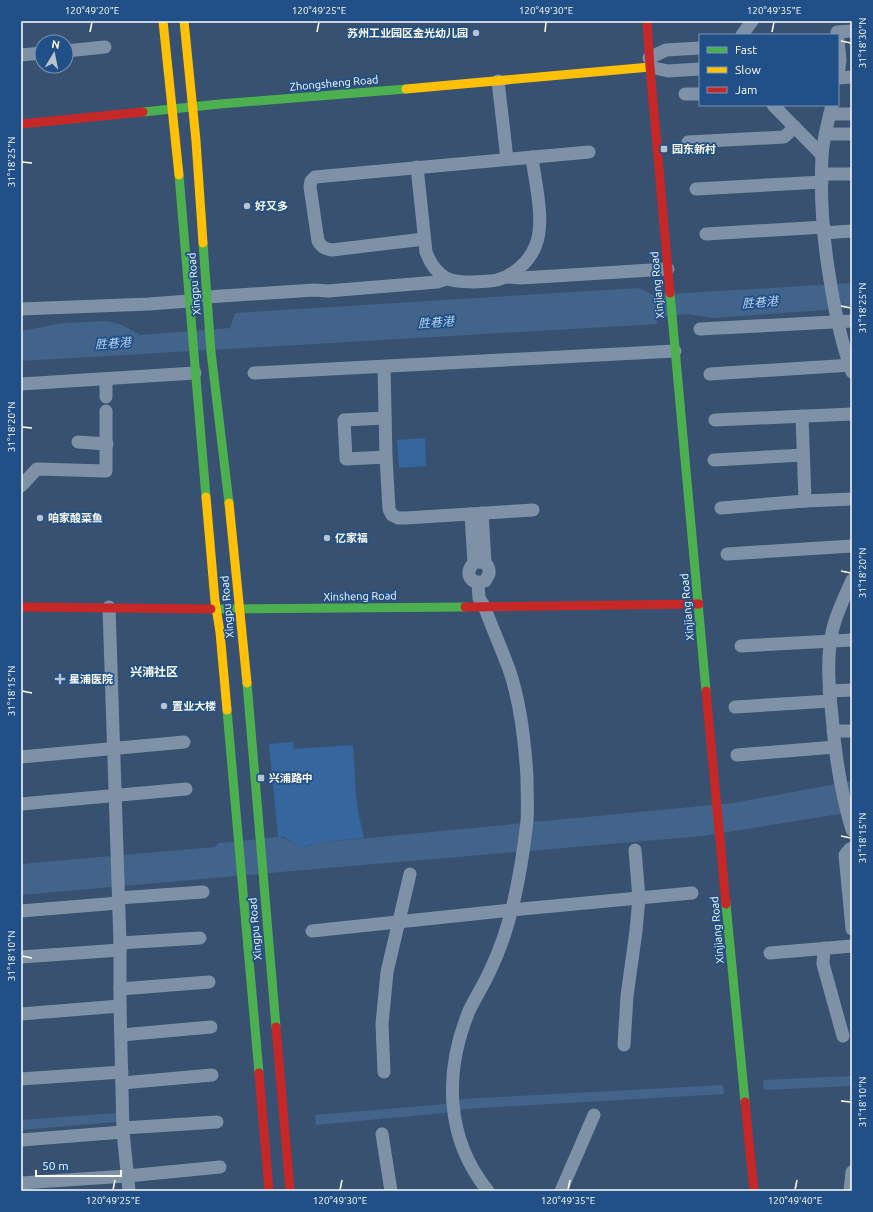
<svg xmlns="http://www.w3.org/2000/svg" width="873" height="1212" viewBox="0 0 873 1212" font-family="Ubuntu,'Noto Sans SC',sans-serif">
  <rect width="100%" height="100%" fill="#385170"/>
  <g fill="#35669d">
    <path d="M425 438 426 466 399 468 397 440Z"/>
    <path d="M293 742 294 749 353 745 356 796 359 816 364 838 316 843 304 847H299L284 837H278L269 744Z"/>
  </g>
  <g fill="#42638a">
    <path d="M852 283V308L713 318 689 314 657 317V324L21 361V331L63 323 107 321 122 325 140 335 230 328 235 313 639 288 653 295Z"/>
    <path d="M852 781V812L703 836 281 872 21 895V864L214 847 219 843 278 837C288 837 294 847 303 847 308 847 312 844 316 843L733 803Z"/>
    <path d="M852 1076V1086L764 1090 763 1080Z"/>
    <path d="M723 1085 724 1094 464 1109 444 1113 316 1125 315 1115 446 1104 463 1099Z"/>
    <path d="M116 1113V1122L21 1130V1120Z"/>
  </g>
  <g fill="none" stroke-linecap="round" stroke-linejoin="round">
    <g stroke="#7f91a6" stroke-width="13">
      <path d="M837 32 852 31"/>
      <path d="M742 35 752 21"/>
      <path d="M838 40 840 60 838 75"/>
      <path d="M66 51 105 47"/>
      <path d="M21 55 42 53"/>
      <path d="M649 58 666 50 700 48"/>
      <path d="M650 67 668 71 700 69"/>
      <path d="M838 78 852 77"/>
      <path d="M498 81 507 159"/>
      <path d="M685 94H700"/>
      <path d="M773 105 822 155"/>
      <path d="M832 105C828 122 823 139 822 156 820 197 823 239 830 280 835 312 841 342 852 372"/>
      <path d="M830 114H852"/>
      <path d="M826 134H852"/>
      <path d="M688 142 784 137 795 127"/>
      <path d="M417 167 426 252C430 263 436 272 446 278 453 282 465 282 473 282 481 281 489 282 497 280 513 276 529 262 535 247 546 223 535 183 532 157"/>
      <path d="M822 174H852"/>
      <path d="M696 189 822 182"/>
      <path d="M824 233 852 231"/>
      <path d="M706 234 824 227"/>
      <path d="M424 239 332 250C325 249 321 247 318 241L310 187 311 181 315 177 589 152"/>
      <path d="M507 277 521 278 668 269"/>
      <path d="M207 297 314 290 328 291 437 282 447 279"/>
      <path d="M21 309 149 304 189 301"/>
      <path d="M700 329 852 321"/>
      <path d="M384 367 386 457 389 509 392 515 398 518H406L533 510"/>
      <path d="M254 373 675 351"/>
      <path d="M710 374 852 365"/>
      <path d="M106 379V397"/>
      <path d="M21 384 195 373"/>
      <path d="M802 416 805 501"/>
      <path d="M385 418 344 420 346 459 386 457"/>
      <path d="M715 420 852 414"/>
      <path d="M78 442 107 444"/>
      <path d="M714 460 803 455"/>
      <path d="M21 486 37 469 106 471V411"/>
      <path d="M721 508 805 501 852 499"/>
      <path d="M482 513 485 563"/>
      <path d="M471 514 474 563C463 573 471 586 485 581L489 574C490 564 483 560 474 563"/>
      <path d="M727 554 852 546"/>
      <path d="M852 580C845 596 837 612 833 628 826 656 829 688 832 716 835 755 841 793 852 830"/>
      <path d="M478 582 479 598 484 606C492 627 501 648 509 669 521 704 525 742 527 778 527 792 528 807 527 821 523 857 516 899 505 933 501 946 495 960 489 973 483 986 475 998 469 1011 444 1072 445 1138 488 1191"/>
      <path d="M109 607 120 943V1006L123 1132 129 1191"/>
      <path d="M741 646 852 640"/>
      <path d="M829 691 852 690"/>
      <path d="M735 707 830 701"/>
      <path d="M833 731H852"/>
      <path d="M737 755 835 747"/>
      <path d="M21 757 184 742"/>
      <path d="M21 804 186 789"/>
      <path d="M852 848 850 849 845 855 852 929"/>
      <path d="M118 898 203 892"/>
      <path d="M21 911 118 903"/>
      <path d="M312 931 511 910 692 893"/>
      <path d="M120 943 200 938"/>
      <path d="M824 948 823 964 843 1036"/>
      <path d="M770 953 852 946"/>
      <path d="M21 957 120 950"/>
      <path d="M120 989 209 982"/>
      <path d="M21 1014 120 1006"/>
      <path d="M121 1035 211 1027"/>
      <path d="M624 1045 627 996 636 931 639 898 635 850"/>
      <path d="M384 1072 382 1024 387 972 410 874"/>
      <path d="M21 1079 122 1072"/>
      <path d="M122 1083 212 1075"/>
      <path d="M123 1128 217 1122"/>
      <path d="M382 1134 391 1191"/>
      <path d="M21 1140 123 1132"/>
      <path d="M21 1183 127 1176 220 1167"/>
      <path d="M561 1191 594 1115"/>
      <path d="M850 1191 852 1172"/>
    </g>
    <g stroke="#4caf50" stroke-width="9">
      <path d="M143 112 220 104 406 89"/>
      <path d="M179 175 206 497"/>
      <path d="M203 243 211 352 229 503"/>
      <path d="M670 293 706 691"/>
      <path d="M211 609 465 607"/>
      <path d="M247 683 276 1027"/>
      <path d="M227 710 259 1073"/>
      <path d="M726 904 745 1102"/>
    </g>
    <g stroke="#ffc107" stroke-width="9">
      <path d="M163 21 179 175"/>
      <path d="M184 21 196 141 203 243"/>
      <path d="M406 89 650 67"/>
      <path d="M206 497 215 601 220 632 227 710"/>
      <path d="M229 503 247 683"/>
    </g>
    <g stroke="#c62828" stroke-width="9">
      <path d="M647 21 650 67 670 293"/>
      <path d="M21 124 143 112"/>
      <path d="M21 607 211 609"/>
      <path d="M465 607 699 604"/>
      <path d="M706 691 726 904"/>
      <path d="M276 1027 290 1191"/>
      <path d="M259 1073 269 1191"/>
      <path d="M745 1102 754 1191"/>
    </g>
  </g>
  <path fill="none" stroke="#fff" stroke-width="1.5" d="M90 32 92 22M317 32 319 22M545 32 546 22M772 32 774 22M841 41 851 43M22 162 32 163M841 306 851 308M22 427 32 428M841 571 851 573M22 691 32 693M841 836 851 838M22 956 32 958M841 1101 851 1102M113 1190 115 1180M340 1190 342 1180M568 1190 570 1180M795 1190 797 1180"/>
  <g fill="#b9c2cd" stroke="#214f87" stroke-width="1.5">
    <circle cx="476" cy="33" r="4"/>
    <rect x="660" y="145" width="8" height="8" rx="2"/>
    <circle cx="247" cy="206" r="4"/>
    <circle cx="40" cy="518" r="4"/>
    <circle cx="327" cy="538" r="4"/>
    <path d="M58 673h4v4h4v4h-4v4h-4v-4h-4v-4h4z"/>
    <circle cx="164" cy="706" r="4"/>
    <rect x="257" y="774" width="8" height="8" rx="2"/>
  </g>
  <g text-anchor="middle" dominant-baseline="central" stroke-width="3.5" stroke-linejoin="round" paint-order="stroke">
    <g font-size="11" font-weight="bold" fill="#fff" stroke="#214f87" text-anchor="start">
      <text x="468" y="33" text-anchor="end">苏州工业园区金光幼儿园</text>
      <text x="672" y="149">园东新村</text>
      <text x="255" y="206">好又多</text>
      <text x="48" y="518">咱家酸菜鱼</text>
      <text x="335" y="538">亿家福</text>
      <text x="69" y="679">星浦医院</text>
      <text x="172" y="706">置业大楼</text>
      <text x="269" y="778">兴浦路中</text>
    </g>
    <g font-size="11" fill="#fff" stroke="#214f87">
      <text transform="translate(334 83) rotate(-5)">Zhongsheng Road</text>
      <text transform="translate(194 284) rotate(-95)">Xingpu Road</text>
      <text transform="translate(657 285) rotate(-95)">Xinjiang Road</text>
      <text transform="translate(360 596) rotate(-1)">Xinsheng Road</text>
      <text transform="translate(227 607) rotate(-95)">Xingpu Road</text>
      <text transform="translate(687 607) rotate(-95)">Xinjiang Road</text>
      <text transform="translate(255 929) rotate(-95)">Xingpu Road</text>
      <text transform="translate(717 930) rotate(-95)">Xinjiang Road</text>
    </g>
    <g font-size="12" font-style="italic" fill="#b7d2f1" stroke="#214f87">
      <text transform="translate(760 302) rotate(-4)">胜巷港</text>
      <text transform="translate(436 322) rotate(-4)">胜巷港</text>
      <text transform="translate(113 343) rotate(-4)">胜巷港</text>
    </g>
    <g font-size="12" font-weight="bold" fill="#fff" stroke="#214f87">
      <text x="154" y="671">兴浦社区</text>
    </g>
  </g>
  <rect width="873" height="1212" fill="none" stroke="#214f87" stroke-width="44"/>
  <rect x="699" y="34" width="140" height="72" fill="#214f87" stroke="#7a95b7"/>
  <rect x="707" y="47" width="20" height="6" fill="#4caf50" stroke="#7a95b7"/>
  <text x="735" y="54" font-size="12" fill="#ffffff">Fast</text>
  <rect x="707" y="67" width="20" height="6" fill="#ffc107" stroke="#7a95b7"/>
  <text x="735" y="74" font-size="12" fill="#ffffff">Slow</text>
  <rect x="707" y="87" width="20" height="6" fill="#c62828" stroke="#7a95b7"/>
  <text x="735" y="94" font-size="12" fill="#ffffff">Jam</text>
  <g transform="translate(54 54) rotate(10)"><circle r="19" fill="#214f87" stroke="#7a95b7"/>
  <path d="M0-3L7 15L0 10L-7 15Z" fill="#b9c2cd"/>
  <text y="-6" font-size="11" font-weight="bold" text-anchor="middle" fill="#ffffff">N</text>
  </g>
  <path d="M36 1170v6h85v-6" fill="none" stroke="#ffffff" stroke-width="2"/>
  <text x="42" y="1170" font-size="12" fill="#ffffff" stroke="#214f87" stroke-width="3" paint-order="stroke">50 m</text>
  <rect x="22" y="22" width="829" height="1168" fill="none" stroke="#fff" stroke-width="1.5"/>
  <g font-size="10" text-anchor="middle" fill="#fff">
    <text x="92" y="14">120°49'20"E</text>
    <text x="319" y="14">120°49'25"E</text>
    <text x="546" y="14">120°49'30"E</text>
    <text x="774" y="14">120°49'35"E</text>
    <text transform="translate(862 43) rotate(-90)" y="4">31°18'30"N</text>
    <text transform="translate(11 162) rotate(-90)" y="4">31°18'25"N</text>
    <text transform="translate(862 308) rotate(-90)" y="4">31°18'25"N</text>
    <text transform="translate(11 427) rotate(-90)" y="4">31°18'20"N</text>
    <text transform="translate(862 573) rotate(-90)" y="4">31°18'20"N</text>
    <text transform="translate(11 691) rotate(-90)" y="4">31°18'15"N</text>
    <text transform="translate(862 838) rotate(-90)" y="4">31°18'15"N</text>
    <text transform="translate(11 956) rotate(-90)" y="4">31°18'10"N</text>
    <text transform="translate(862 1102) rotate(-90)" y="4">31°18'10"N</text>
    <text x="113" y="1204">120°49'25"E</text>
    <text x="340" y="1204">120°49'30"E</text>
    <text x="568" y="1204">120°49'35"E</text>
    <text x="795" y="1204">120°49'40"E</text>
  </g>
</svg>
